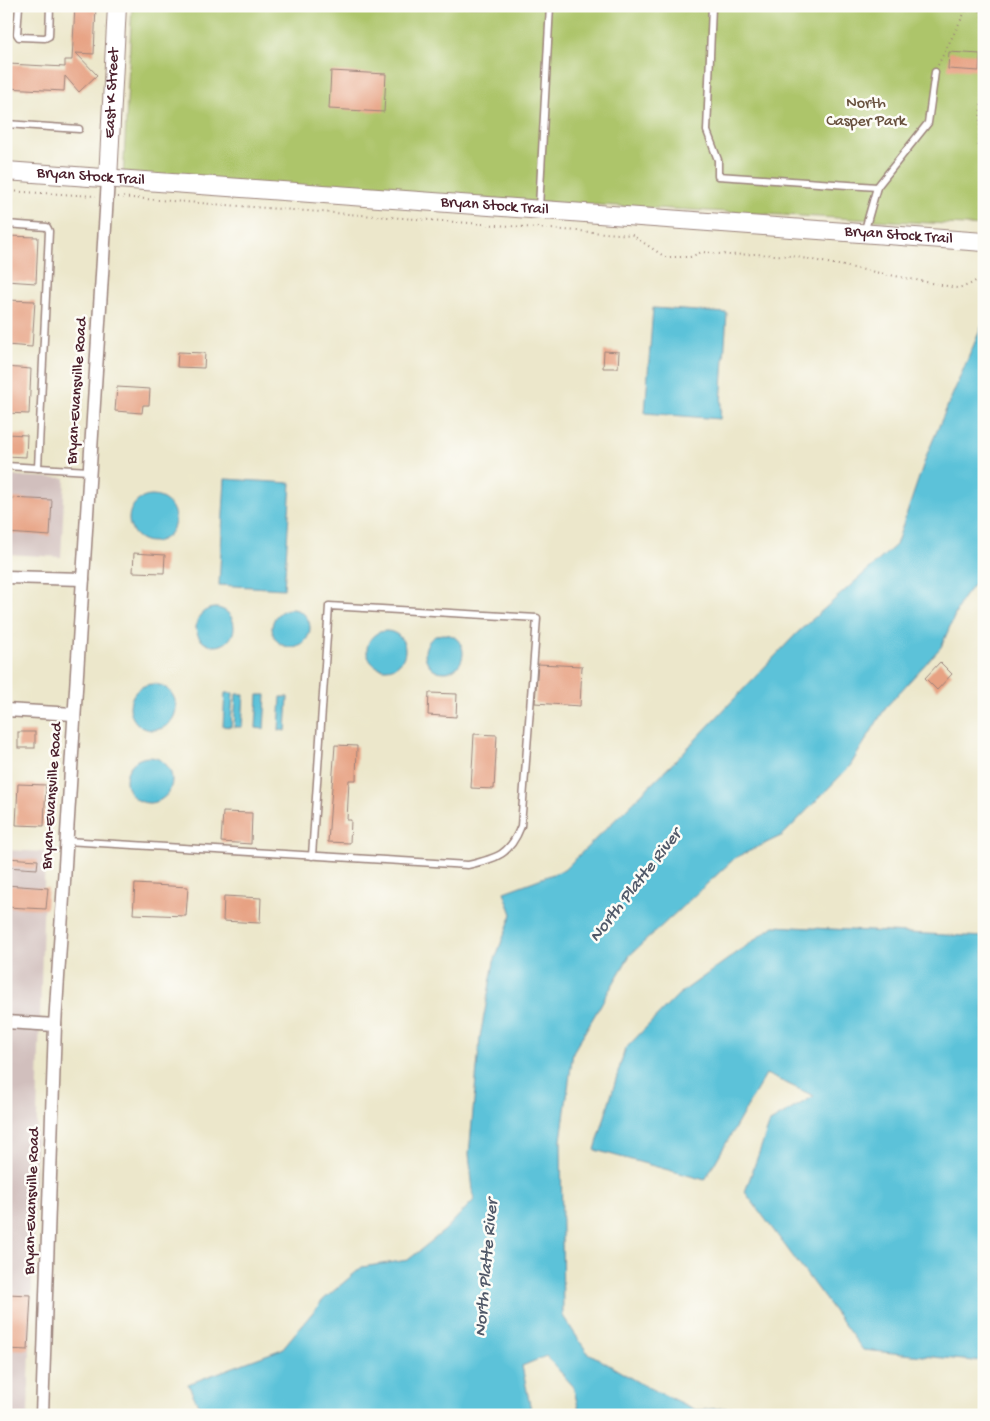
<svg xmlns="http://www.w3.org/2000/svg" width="990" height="1421" viewBox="0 0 990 1421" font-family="'Gochi Hand',sans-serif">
  <rect width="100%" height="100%" fill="#fdfcf7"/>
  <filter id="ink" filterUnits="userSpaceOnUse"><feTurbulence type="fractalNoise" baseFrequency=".02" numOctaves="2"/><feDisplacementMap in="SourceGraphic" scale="10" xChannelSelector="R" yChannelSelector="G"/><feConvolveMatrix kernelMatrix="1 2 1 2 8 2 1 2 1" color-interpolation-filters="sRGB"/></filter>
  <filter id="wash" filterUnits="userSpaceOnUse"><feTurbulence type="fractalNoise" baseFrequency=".0096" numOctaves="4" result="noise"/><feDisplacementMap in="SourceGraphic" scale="20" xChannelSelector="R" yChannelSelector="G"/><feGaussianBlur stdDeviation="1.12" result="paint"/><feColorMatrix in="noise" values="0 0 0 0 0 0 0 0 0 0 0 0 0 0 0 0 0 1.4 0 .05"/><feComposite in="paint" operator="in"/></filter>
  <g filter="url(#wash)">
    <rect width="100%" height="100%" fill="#ece7cb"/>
    <g fill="#d1bfbd">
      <path d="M6 476 65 478 61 557 6 554Z"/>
      <path d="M6 850 45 852 28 1415H6Z"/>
    </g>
    <path fill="#adc56a" stroke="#7c724a" d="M132 6H984V226L123 179Z"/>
    <g fill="#5cc2d9" stroke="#537082">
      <path d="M653 308 727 313 720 419 645 413Z"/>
      <path d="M984 321V571L961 601 941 647 886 707 850 766 783 835 735 858 630 955 573 1052 561 1140 563 1316 587 1352 641 1384 696 1410 769 1405 817 1408 834 1415H580L573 1386 546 1356 522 1366 532 1415H203L188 1384 282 1349 323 1300 362 1267 408 1260 444 1231 474 1200 469 1154 480 1037 494 962 512 914 504 892 564 870 677 759 797 633 896 545 927 454Z"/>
      <path d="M225 479 291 483 284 589 219 585Z"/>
      <circle cx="152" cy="519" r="23"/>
      <circle cx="215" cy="627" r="19"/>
      <circle cx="291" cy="628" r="19"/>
      <circle cx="386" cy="650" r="19"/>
      <circle cx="444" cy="653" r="19"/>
      <circle cx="153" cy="707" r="23"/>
      <path d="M225 693H233L231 727 223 726Z"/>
      <path d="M236 694H244L242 727H234Z"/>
      <path d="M258 695H266L264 729 256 728Z"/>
      <path d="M281 697H288L286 731 279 730Z"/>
      <circle cx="149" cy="780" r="23"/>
      <path d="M774 926 984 937V1362L863 1350 745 1192 770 1122 814 1096 766 1074 705 1180 595 1150 625 1049 678 995Z"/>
    </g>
    <g id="blocks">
      <g fill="#e7a283">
        <path d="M75 6H96L94 54 76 53 97 75 79 92 65 76 64 91 6 88 8 64 65 67V60H72Z"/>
        <path d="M949 52 980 54 979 71 948 69Z"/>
        <path d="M331 71 386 74 384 112 329 109Z"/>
        <path d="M6 236 38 237 36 283 6 281Z"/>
        <path d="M6 300 35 301 32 347 6 345Z"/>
        <path d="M604 351 619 352 618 368H603Z"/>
        <path d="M178 352 205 353 204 368 177 367Z"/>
        <path d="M6 367 31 369 29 414 6 413Z"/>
        <path d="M117 387 150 389 149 405H143L142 413 115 411Z"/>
        <path d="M6 434 27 435 26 457 6 456Z"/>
        <path d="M9 498 52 500 50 536 7 533Z"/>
        <path d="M134 553 165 555 164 573 133 572Z"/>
        <path d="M940 662 952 674 937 690 925 678Z"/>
        <path d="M538 664 582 666 580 706 535 703Z"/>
        <path d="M429 693 457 694 456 717 428 715Z"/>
        <rect x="18" y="732" width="17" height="16"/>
        <path d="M474 734 497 735 494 789 471 788Z"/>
        <path d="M335 745 357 746 356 780H349L347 820H351L350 843 328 842Z"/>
        <path d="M18 784 46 785 44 826 16 825Z"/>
        <path d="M223 812 252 813 251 844 221 842Z"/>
        <path d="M6 858 38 860 37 869 6 867Z"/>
        <path d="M135 884 188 887 186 916 133 914Z"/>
        <path d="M6 885 48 888 46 909 6 907Z"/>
        <path d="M224 896 261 898 260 923 223 921Z"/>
        <path d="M6 1294 31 1295 28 1350 6 1349Z"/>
      </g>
    </g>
  </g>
  <g filter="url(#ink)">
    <use href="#blocks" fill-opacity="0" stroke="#9b837b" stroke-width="1"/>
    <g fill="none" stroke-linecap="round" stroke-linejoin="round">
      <defs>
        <g id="lane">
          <path d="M19 6 17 34 19 37 45 38 49 36 50 6"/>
          <path d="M712 6 707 131 718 160V176L877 187"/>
          <path d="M6 124 79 129"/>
          <path d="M539 207 550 6"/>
          <path d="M6 224 47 227 49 231 38 468"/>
          <path d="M864 233 877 187 928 123 935 72"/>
          <path d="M6 466 89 471"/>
          <path d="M66 841 468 865C497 858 510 855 521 826L537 618 329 606 312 856"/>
        </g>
        <g id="street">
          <path d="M6 577 83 579"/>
          <path d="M6 710 74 714"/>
          <path d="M6 1022 55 1025"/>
          <path d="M42 1415 55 1025 108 179"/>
        </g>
        <g id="secondary">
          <path id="s1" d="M6 171 984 242"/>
          <path id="s2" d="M108 179 117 6"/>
        </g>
      </defs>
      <use href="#lane" stroke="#9b837b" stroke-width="9"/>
      <use href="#street" stroke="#9b837b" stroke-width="15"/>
      <use href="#secondary" stroke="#9b837b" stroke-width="20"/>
      <g stroke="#9b837b" stroke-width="2" stroke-dasharray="1 4" stroke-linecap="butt">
        <path d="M979 6 984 23"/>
        <path d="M938 65 968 6"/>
        <path d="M984 65 978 147 984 151"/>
        <path d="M6 191 96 196"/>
        <path d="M118 197 632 235 665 257H690L702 252 730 255 755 254 792 256 957 288C969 286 977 282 984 272"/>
      </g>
      <use href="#lane" stroke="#fff" stroke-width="6"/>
      <use href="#street" stroke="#fff" stroke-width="12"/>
      <use href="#secondary" stroke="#fff" stroke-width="18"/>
    </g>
  </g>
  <g text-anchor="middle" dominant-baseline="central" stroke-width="5" stroke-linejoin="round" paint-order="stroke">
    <g font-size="16" fill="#4a1f2b" stroke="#fdfcf7">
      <text stroke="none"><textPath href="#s2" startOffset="86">East K Street</textPath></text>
      <text stroke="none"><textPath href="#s1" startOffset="85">Bryan Stock Trail</textPath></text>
      <text stroke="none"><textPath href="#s1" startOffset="490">Bryan Stock Trail</textPath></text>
      <text stroke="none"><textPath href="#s1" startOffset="895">Bryan Stock Trail</textPath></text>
      <text transform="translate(78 391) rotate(-86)">Bryan-Evansville Road</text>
      <text transform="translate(53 796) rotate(-86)">Bryan-Evansville Road</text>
      <text transform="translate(33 1201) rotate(-88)">Bryan-Evansville Road</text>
    </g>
    <g font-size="16" fill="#68513e" stroke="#fdfcf7">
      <text x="866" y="104">North<tspan x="866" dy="18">Casper Park</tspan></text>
    </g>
    <g font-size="18" font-style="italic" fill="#505868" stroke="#fdfcf7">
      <text transform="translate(636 886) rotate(-52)">North Platte River</text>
      <text transform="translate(487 1268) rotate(-85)">North Platte River</text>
    </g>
  </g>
  <rect width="990" height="1421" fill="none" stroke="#fdfcf7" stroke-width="25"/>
</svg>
